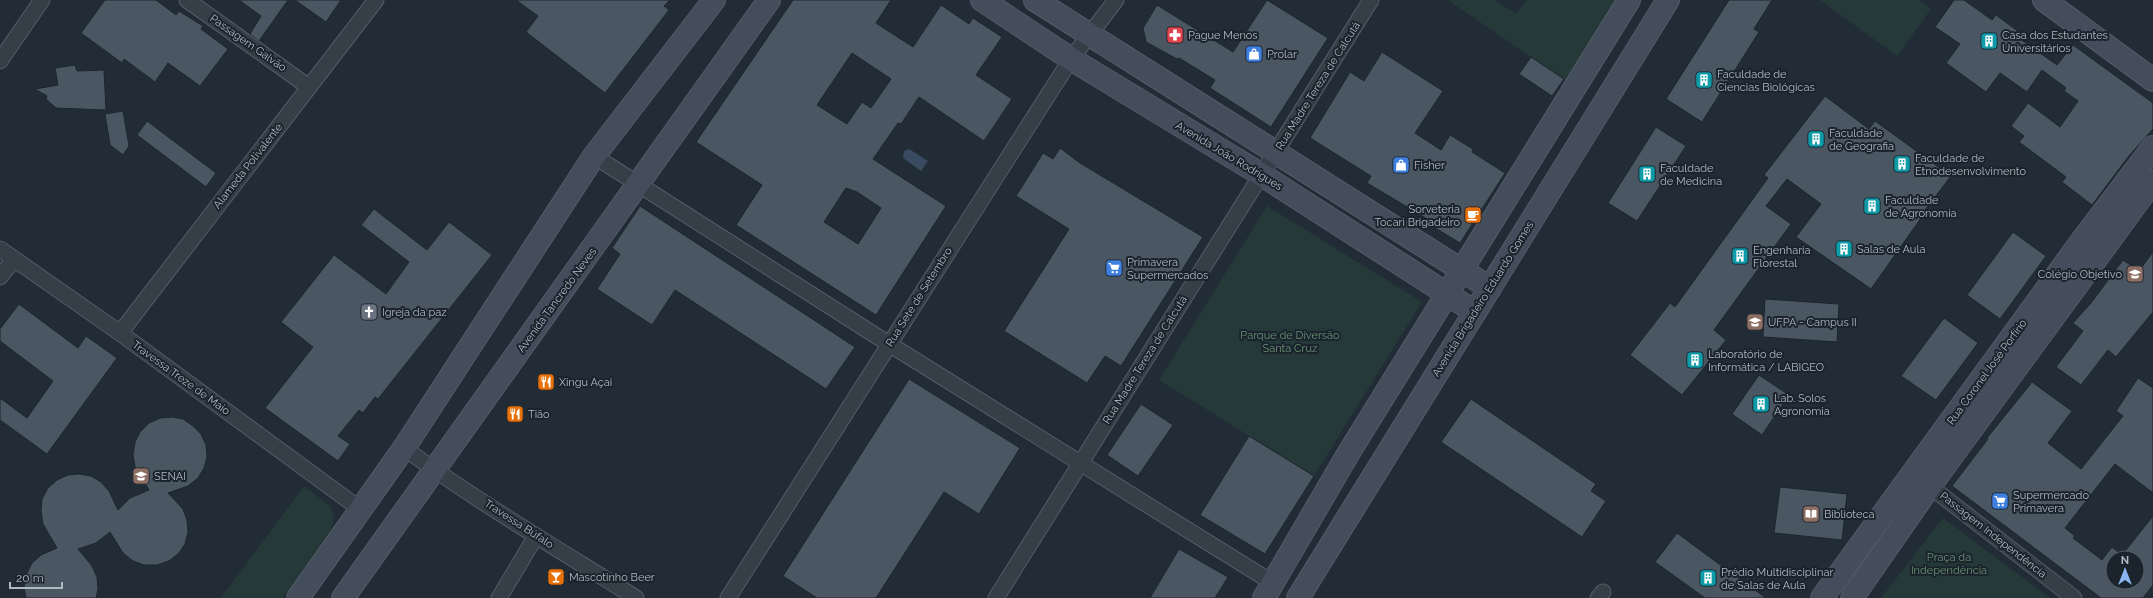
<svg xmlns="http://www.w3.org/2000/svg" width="2153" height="598" viewBox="0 0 2153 598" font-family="Raleway,sans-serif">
  <rect width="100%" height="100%" fill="#222c37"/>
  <g fill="#253939">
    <path d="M1448 0H1495L1516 14 1527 0H1617L1567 82Z"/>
    <path d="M1820 0H1919L1931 9 1897 56Z"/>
    <path d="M1267 206 1422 302 1314 476 1159 380Z"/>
    <path d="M304 486 330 506 333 513V524L330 532 283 598H221Z"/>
    <path d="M1943 518 2050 598H1881Z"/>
  </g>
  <path fill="#394b60" d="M909 149 928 161 921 171 903 158 904 151Z"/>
  <g fill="#4b5663" stroke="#1d252f" fill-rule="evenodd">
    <path d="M105 0H156L176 15 179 11 203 26 201 29 228 49 200 86 168 63 155 82 124 59 122 63 81 33Z"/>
    <path d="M239 0H288L259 41 250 34 261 16Z"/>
    <path d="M295 0H341L326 22Z"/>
    <path d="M516 0H670L664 6 669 10 605 93 526 32 538 16Z"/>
    <path d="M793 0H891L876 23 913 47 941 5 969 24 973 18 1002 37 976 75 1012 99 984 141 919 97 901 124 898 123 873 159 946 206 876 315 736 225 762 185 696 142ZM852 53 891 79 871 108 862 102 847 124 817 105ZM846 188 857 192 881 208 858 244 824 222Z"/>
    <path d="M1267 0 1328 38 1271 127 1210 88 1215 80 1179 58 1177 59 1146 42 1143 28 1157 5 1233 52Z"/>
    <path d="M1729 0H1772L1754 29 1759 32 1702 122 1666 99Z"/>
    <path d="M1954 0H1964L1992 20 1996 15 2019 32 2016 36 2057 65 2073 45 2153 103V129L2128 157 2092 205 2062 182 2066 177 2019 142 2024 136 2011 126 2028 103 2060 127 2078 101 2064 91 2066 88 2042 70 2027 92 2000 73 1986 92 1946 63 1960 44 1935 27Z"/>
    <path d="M1382 52 1443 91 1415 133 1441 150 1450 135 1473 149 1472 152 1505 173 1460 243 1432 226 1434 223 1367 183 1371 176 1310 138 1350 72 1364 81Z"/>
    <path d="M1531 57 1564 79 1552 96 1519 74Z"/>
    <path d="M75 65 77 71 104 70 106 110 56 108 46 99 47 96 35 89 58 85 55 68Z"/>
    <path d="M1825 96 1869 129 1875 121 1951 176 1919 218H1921L1871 289 1796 237 1821 204 1787 179 1766 206 1791 224 1714 330 1726 340 1682 395 1630 355 1670 303 1675 307 1768 178 1764 175Z"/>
    <path d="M123 111 129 146 123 155 110 145 105 114Z"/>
    <path d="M147 121 216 173 206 187 137 135Z"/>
    <path d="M1656 127 1686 146 1637 221 1608 203Z"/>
    <path d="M1060 148 1080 163 1203 237 1121 366 1105 356 1087 383 1004 331 1069 229 1016 196 1043 153 1053 159Z"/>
    <path d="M640 206 855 347 826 389 675 290 652 325 597 289 620 254 612 248Z"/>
    <path d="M374 209 427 250 449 222 492 255 378 399 375 397 363 413 359 410 338 436 350 444 338 461 265 408 313 347 281 322 334 255 386 294 409 262 361 225Z"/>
    <path d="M2013 232 2046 256 2000 319 1967 295Z"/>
    <path d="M2153 252V312L2116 357 2108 350 2081 385 2056 367 2083 331 2073 323 2091 303 2123 260 2139 271Z"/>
    <path d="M1765 299 1839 304 1837 342 1763 337Z"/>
    <path d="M19 304 78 348 86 336 117 358 47 454 0 420V398L27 418 53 381 0 341V329Z"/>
    <path d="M1944 318 1978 343 1936 400 1901 376Z"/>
    <path d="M1759 375 1789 395 1762 435 1732 414Z"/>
    <path d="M2138 378 2153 388V493L2115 464 2065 528 2075 536 2073 538 2102 560 2112 547 2122 555 2153 516V585L2143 598H2101L1952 486 1988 439 1987 438 2032 382 2072 411 2048 443 2081 469 2123 416 2116 411ZM2113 558H2137V582H2113Z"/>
    <path d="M909 379 1020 448 979 514 944 492 876 598H817L783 576Z"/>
    <path d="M1471 399 1596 484 1591 491 1606 501 1582 537 1441 442Z"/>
    <path d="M1141 404 1173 425 1138 476 1107 455Z"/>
    <path d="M172 417 183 419 193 426 201 434 206 445 207 457 204 468 198 478 188 486 168 493 183 509 187 520 188 532 185 544 179 553 169 561 157 565H144L133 561 123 553 110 532 96 543 78 549 92 566 97 577 98 589 96 598H26L24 587 26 575 32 563 41 555 57 548 43 524 41 511 42 499 48 488 57 480 68 475 79 474 91 476 101 482 109 491 118 510 130 498 149 490 135 467 133 455 135 442 140 432 149 423 160 418Z"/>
    <path d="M1249 436 1314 476 1265 554 1200 515Z"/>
    <path d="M1780 487 1847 494 1842 540 1774 533Z"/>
    <path d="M1677 533 1700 550 1766 598H1705L1655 562Z"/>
    <path d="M1179 549 1228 577 1215 598H1150Z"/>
  </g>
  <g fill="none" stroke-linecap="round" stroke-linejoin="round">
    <defs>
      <g id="street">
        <path d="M187 0 309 87"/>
        <path d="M0 61 42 0"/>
        <path d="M594 156 889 344 1273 583"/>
        <path d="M0 249 120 333 360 509"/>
        <path d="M0 277 14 259"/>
        <path d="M120 333 376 0"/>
        <path d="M404 448C478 502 558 549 636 598"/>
        <path d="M1923 481 2074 598"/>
        <path d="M499 598 536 536"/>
        <path d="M728 598 1071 59 1116 0"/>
        <path d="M996 598 1371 0"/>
        <path d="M1598 598 1603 592"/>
      </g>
      <g id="secondary">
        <path d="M982 0 1071 59 1262 175 1475 312"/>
        <path d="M1035 0 1490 288"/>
        <path d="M2044 0 2153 80"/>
        <path d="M298 598 404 448 594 156 714 0"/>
        <path d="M343 598 769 0"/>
        <path d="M1264 598 1348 454 1629 0"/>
        <path d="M1298 598 1668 0"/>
        <path d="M1822 598 2083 239 2153 147"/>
        <path d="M1852 598 1930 486 2153 181"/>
      </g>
    </defs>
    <use href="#street" stroke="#545c66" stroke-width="17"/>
    <use href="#secondary" stroke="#545c66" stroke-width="24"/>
    <use href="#street" stroke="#363e48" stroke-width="15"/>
    <use href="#secondary" stroke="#444d5b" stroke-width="22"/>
  </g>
  <defs>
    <symbol id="pharmacy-square" viewBox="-11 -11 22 22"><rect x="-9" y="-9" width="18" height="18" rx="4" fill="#e0444e" stroke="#1b232c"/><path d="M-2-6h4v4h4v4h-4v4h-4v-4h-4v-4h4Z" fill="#fff"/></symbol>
    <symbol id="building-square" viewBox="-11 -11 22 22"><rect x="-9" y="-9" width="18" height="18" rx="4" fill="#0f9aa8" stroke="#1b232c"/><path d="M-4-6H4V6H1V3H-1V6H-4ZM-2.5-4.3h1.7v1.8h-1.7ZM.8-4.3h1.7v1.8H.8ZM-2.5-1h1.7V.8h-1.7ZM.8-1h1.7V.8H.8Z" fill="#fff"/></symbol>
    <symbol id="shop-square" viewBox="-11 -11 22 22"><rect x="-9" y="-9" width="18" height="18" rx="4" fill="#3f7fe0" stroke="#1b232c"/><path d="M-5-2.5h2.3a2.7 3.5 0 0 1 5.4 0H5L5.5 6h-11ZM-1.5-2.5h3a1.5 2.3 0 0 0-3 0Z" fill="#fff"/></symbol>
    <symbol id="cafe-square" viewBox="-11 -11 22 22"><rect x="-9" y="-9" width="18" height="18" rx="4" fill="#e8710a" stroke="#1b232c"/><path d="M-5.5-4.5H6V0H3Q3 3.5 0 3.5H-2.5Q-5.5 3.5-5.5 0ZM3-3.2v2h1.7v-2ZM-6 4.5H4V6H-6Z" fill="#fff"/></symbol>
    <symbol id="supermarket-square" viewBox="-11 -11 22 22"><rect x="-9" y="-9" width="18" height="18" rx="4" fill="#3f7fe0" stroke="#1b232c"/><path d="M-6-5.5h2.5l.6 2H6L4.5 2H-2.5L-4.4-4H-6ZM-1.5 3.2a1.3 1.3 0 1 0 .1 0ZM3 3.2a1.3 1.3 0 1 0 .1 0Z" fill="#fff"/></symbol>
    <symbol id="school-square" viewBox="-11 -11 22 22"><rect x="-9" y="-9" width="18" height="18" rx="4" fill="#8d6e63" stroke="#1b232c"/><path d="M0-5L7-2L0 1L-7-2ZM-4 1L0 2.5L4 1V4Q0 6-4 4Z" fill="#fff"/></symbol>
    <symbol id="church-square" viewBox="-11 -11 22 22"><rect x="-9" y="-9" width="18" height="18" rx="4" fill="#6b7280" stroke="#1b232c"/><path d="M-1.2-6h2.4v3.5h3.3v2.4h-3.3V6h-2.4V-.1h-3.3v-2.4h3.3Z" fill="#fff"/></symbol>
    <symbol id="university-square" viewBox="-11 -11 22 22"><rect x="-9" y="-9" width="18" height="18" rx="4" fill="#8d6e63" stroke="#1b232c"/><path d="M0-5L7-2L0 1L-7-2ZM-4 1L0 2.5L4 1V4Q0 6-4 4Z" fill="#fff"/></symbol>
    <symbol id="restaurant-square" viewBox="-11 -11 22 22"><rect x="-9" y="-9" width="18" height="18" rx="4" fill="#e8710a" stroke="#1b232c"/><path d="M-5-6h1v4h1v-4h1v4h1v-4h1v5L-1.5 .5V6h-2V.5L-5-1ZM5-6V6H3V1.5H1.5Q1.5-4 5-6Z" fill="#fff"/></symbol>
    <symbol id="library-square" viewBox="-11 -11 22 22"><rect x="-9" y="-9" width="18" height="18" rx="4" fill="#8d6e63" stroke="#1b232c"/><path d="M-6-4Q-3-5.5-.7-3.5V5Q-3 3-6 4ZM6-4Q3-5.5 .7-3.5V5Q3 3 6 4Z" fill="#fff"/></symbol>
    <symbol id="bar-square" viewBox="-11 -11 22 22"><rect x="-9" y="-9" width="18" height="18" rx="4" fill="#e8710a" stroke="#1b232c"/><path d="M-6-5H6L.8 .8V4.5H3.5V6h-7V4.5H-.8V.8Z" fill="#fff"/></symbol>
  </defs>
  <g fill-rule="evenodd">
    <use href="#pharmacy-square" x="1165" y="25" width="20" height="20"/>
    <use href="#building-square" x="1979" y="31" width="20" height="20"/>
    <use href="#shop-square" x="1244" y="44" width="20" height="20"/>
    <use href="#building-square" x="1694" y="70" width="20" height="20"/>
    <use href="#building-square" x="1806" y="129" width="20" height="20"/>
    <use href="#building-square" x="1892" y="154" width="20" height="20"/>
    <use href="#shop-square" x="1391" y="155" width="20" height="20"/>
    <use href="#building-square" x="1637" y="164" width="20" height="20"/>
    <use href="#building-square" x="1862" y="196" width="20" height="20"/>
    <use href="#cafe-square" x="1463" y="205" width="20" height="20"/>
    <use href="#building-square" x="1834" y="239" width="20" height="20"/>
    <use href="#building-square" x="1730" y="246" width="20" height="20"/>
    <use href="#supermarket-square" x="1104" y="258" width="20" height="20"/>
    <use href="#school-square" x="2125" y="264" width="20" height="20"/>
    <use href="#church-square" x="359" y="302" width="20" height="20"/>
    <use href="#university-square" x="1745" y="312" width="20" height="20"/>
    <use href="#building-square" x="1685" y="350" width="20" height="20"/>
    <use href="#restaurant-square" x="536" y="372" width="20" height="20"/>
    <use href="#building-square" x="1751" y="394" width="20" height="20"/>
    <use href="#restaurant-square" x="505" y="404" width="20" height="20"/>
    <use href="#school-square" x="131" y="466" width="20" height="20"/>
    <use href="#supermarket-square" x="1990" y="491" width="20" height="20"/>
    <use href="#library-square" x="1801" y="504" width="20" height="20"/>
    <use href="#bar-square" x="546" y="567" width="20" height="20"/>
    <use href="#building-square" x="1698" y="568" width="20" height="20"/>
  </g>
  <g text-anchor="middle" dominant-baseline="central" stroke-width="4" stroke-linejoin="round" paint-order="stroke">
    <g font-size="11" fill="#b1b9c4" stroke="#1b232c" text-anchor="start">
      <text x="1188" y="35">Pague Menos</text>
      <text x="2002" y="35">Casa dos Estudantes<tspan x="2002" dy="13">Universitários</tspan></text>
      <text x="1267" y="54">Prolar</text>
      <text x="1717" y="74">Faculdade de<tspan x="1717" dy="13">Ciencias Biológicas</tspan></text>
      <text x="1829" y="133">Faculdade<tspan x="1829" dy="13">de Geografia</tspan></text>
      <text x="1915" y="158">Faculdade de<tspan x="1915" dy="13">Etnodesenvolvimento</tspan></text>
      <text x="1414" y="165">Fisher</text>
      <text x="1660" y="168">Faculdade<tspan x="1660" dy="13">de Medicina</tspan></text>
      <text x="1885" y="200">Faculdade<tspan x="1885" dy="13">de Agronomia</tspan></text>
      <text x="1460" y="209" text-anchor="end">Sorveteria<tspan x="1460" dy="13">Tocari Brigadeiro</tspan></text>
      <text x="1857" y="249">Salas de Aula</text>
      <text x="1753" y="250">Engenharia<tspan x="1753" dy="13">Florestal</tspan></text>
      <text x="1127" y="262">Primavera<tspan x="1127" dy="13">Supermercados</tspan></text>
      <text x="2122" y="274" text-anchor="end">Colégio Objetivo</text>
      <text x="382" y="312">Igreja da paz</text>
      <text x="1768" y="322">UFPA - Campus II</text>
      <text x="1708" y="354">Laboratório de<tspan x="1708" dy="13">Informática / LABIGEO</tspan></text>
      <text x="559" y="382">Xingu Açai</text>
      <text x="1774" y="398">Lab. Solos<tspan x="1774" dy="13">Agronomia</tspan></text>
      <text x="528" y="414">Tião</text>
      <text x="154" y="476">SENAI</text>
      <text x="2013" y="495">Supermercado<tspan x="2013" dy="13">Primavera</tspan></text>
      <text x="1824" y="514">Biblioteca</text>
      <text x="1721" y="572">Prédio Multidisciplinar<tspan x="1721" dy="13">de Salas de Aula</tspan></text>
      <text x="569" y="577">Mascotinho Beer</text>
    </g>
    <g font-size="11" fill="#b1b9c4" stroke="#1b232c">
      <text transform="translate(248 43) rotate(35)">Passagem Galvão</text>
      <text transform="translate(1318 86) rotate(-58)">Rua Madre Tereza de Calcutá</text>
      <text transform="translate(1229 156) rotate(31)">Avenida João Rodrigues</text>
      <text transform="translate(248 166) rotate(-52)">Alameda Polivalente</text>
      <text transform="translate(919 297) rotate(-58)">Rua Sete de Setembro</text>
      <text transform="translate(1483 299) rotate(-58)">Avenida Brigadeiro Eduardo Gomes</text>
      <text transform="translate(557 300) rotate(-54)">Avenida Tancredo Neves</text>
      <text transform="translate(1145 360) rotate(-58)">Rua Madre Tereza de Calcutá</text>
      <text transform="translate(1987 372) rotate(-54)">Rua Coronel José Porfírio</text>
      <text transform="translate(181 378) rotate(36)">Travessa Treze de Maio</text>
      <text transform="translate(519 524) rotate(33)">Travessa Búfalo</text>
      <text transform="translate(1993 535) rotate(38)">Passagem Independência</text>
    </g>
    <g font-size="11" fill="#6a9372" stroke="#1b232c">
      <text x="1290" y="335">Parque de Diversão<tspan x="1290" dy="13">Santa Cruz</tspan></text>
      <text x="1949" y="557">Praça da<tspan x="1949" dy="13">Independência</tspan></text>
    </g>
  </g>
  <g transform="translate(2125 570)"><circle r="19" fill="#1b232c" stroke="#575f69"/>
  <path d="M0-3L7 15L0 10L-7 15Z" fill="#8ab5f0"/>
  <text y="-6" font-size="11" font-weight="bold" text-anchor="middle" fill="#b1b9c4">N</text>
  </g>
  <path d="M10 582v6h52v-6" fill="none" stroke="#b1b9c4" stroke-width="2"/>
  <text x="16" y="582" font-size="12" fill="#b1b9c4" stroke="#1b232c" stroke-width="3" paint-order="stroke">20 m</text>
</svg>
